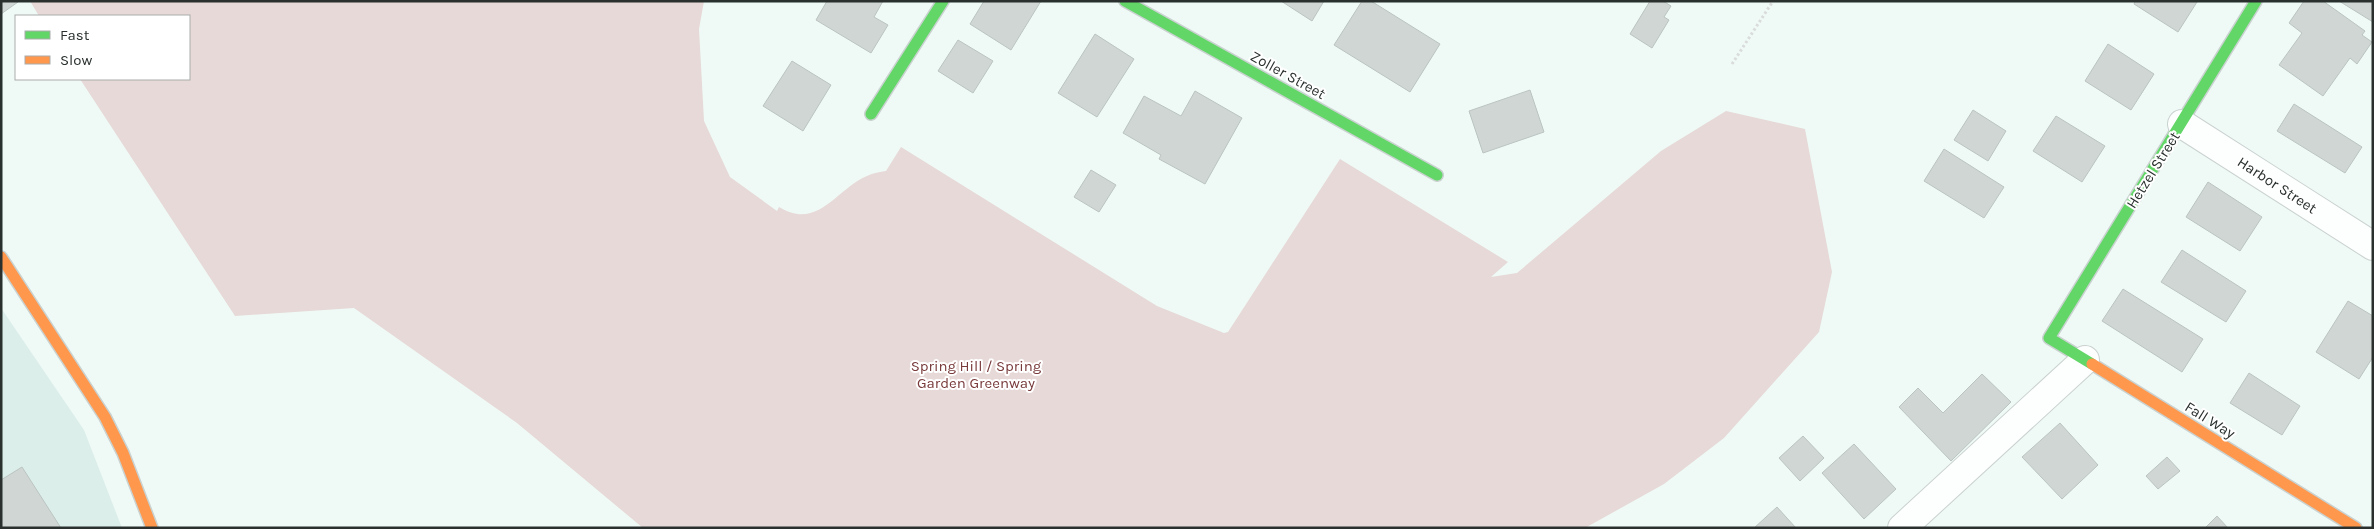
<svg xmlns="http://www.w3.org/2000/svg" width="2374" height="529" viewBox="0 0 2374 529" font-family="Karla,sans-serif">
  <rect width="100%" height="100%" fill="#effaf7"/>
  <path fill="#dbeee9" d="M1 308 84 430 122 528H1Z"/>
  <path fill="#e6d9d7" d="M30 1H704L699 29 704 121 730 177 777 211 779 207C818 231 836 189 867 176 873 173 880 172 886 171L901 147 1157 306 1224 333 1228 332 1340 159 1508 262 1491 277 1517 273 1661 151 1726 111 1805 129 1832 272 1819 332 1724 438 1664 484 1585 528H643L517 423 354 308 235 316 80 79H189V16H39Z"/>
  <g fill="#cfd6d4" stroke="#bcc4c2">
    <path d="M1 1H17L18 2 1 14Z"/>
    <path d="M827 1H883L874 17 888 25 871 53 816 20Z"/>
    <path d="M984 1H1041L1011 50 970 24Z"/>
    <path d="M1281 1H1324L1312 21Z"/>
    <path d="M1362 1H1371L1440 44 1410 92 1334 45Z"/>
    <path d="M1650 1H1663L1671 6 1664 17 1669 20 1652 48 1630 34Z"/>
    <path d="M2135 1H2196L2197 2 2178 32 2134 4Z"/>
    <path d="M2304 1H2323L2365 31 2362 35 2372 42 2357 64 2350 58 2323 96 2279 65 2302 33 2289 23Z"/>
    <path d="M2339 1H2373V22Z"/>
    <path d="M1095 34 1134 59 1097 117 1058 93Z"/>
    <path d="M958 40 993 61 973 93 938 71Z"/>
    <path d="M2108 44 2154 74 2131 110 2085 81Z"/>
    <path d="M792 61 831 85 803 131 763 106Z"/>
    <path d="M1530 90 1544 132 1483 153 1469 111Z"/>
    <path d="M1195 91 1242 118 1205 184 1159 159 1161 155 1123 133 1144 96 1181 116Z"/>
    <path d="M2294 104 2362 147 2345 173 2277 131Z"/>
    <path d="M1973 110 2006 131 1988 161 1954 140Z"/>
    <path d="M2056 116 2105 146 2082 182 2033 151Z"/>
    <path d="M1944 149 2004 187 1984 218 1924 181Z"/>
    <path d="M1091 170 1116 185 1099 212 1074 197Z"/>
    <path d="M2208 182 2262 217 2240 251 2186 217Z"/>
    <path d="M2182 250 2246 291 2226 322 2161 282Z"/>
    <path d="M2123 289 2203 339 2182 372 2102 321Z"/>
    <path d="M2348 301 2373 316V357L2359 379 2316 352Z"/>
    <path d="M2249 373 2300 406 2282 435 2230 403Z"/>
    <path d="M1982 374 2011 402 1951 461 1899 407 1918 388 1943 413Z"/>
    <path d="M2060 423 2098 465 2062 499 2022 457Z"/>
    <path d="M1803 436 1824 458 1800 481 1779 458Z"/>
    <path d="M1854 444 1896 489 1864 519 1822 473Z"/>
    <path d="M2167 457 2180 471 2158 489 2146 476Z"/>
    <path d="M22 467 61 528H1V480Z"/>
    <path d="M1777 507 1796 528H1754Z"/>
    <path d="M2217 516 2228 528H2205Z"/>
  </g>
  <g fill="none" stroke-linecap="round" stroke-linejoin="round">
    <defs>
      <g id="street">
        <path d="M2182 124 2373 246"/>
        <path d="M1902 528 2085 360"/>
      </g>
      <g id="fast">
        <path d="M1125 1 1437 175"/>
        <path d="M871 114 943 1"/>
        <path d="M2092 364 2049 338 2256 1"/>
      </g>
      <g id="slow">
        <path d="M1 257 105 417 123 453 152 528"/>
        <path d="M2092 364 2356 528"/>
      </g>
    </defs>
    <use href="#street" stroke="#cad2d0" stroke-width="30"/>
    <use href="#fast" stroke="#cad2d0" stroke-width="14"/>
    <use href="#slow" stroke="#cad2d0" stroke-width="14"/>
    <path stroke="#dadcdc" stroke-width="3" stroke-dasharray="2.5 2.5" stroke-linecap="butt" d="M1732 64 1773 1"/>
    <use href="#street" stroke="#fdfefe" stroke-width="28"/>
    <use href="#fast" stroke="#63d668" stroke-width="11"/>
    <use href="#slow" stroke="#ff974d" stroke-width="11"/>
  </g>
  <g text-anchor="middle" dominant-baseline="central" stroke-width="4" stroke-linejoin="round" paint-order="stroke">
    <g font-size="15" fill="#29302e" stroke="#fff">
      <text transform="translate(1288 75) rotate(29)">Zoller Street</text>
      <text transform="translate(2153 170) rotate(-58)">Hetzel Street</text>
      <text transform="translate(2277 185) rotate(33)">Harbor Street</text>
      <text transform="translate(2210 420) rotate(32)">Fall Way</text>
    </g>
    <g font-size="15" fill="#78393a" stroke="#fff">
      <text x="976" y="366">Spring Hill / Spring<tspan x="976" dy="17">Garden Greenway</tspan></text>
    </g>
  </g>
  <rect width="2374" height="529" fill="none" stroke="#29302e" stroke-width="5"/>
  <rect x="15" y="15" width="175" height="65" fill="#ffffff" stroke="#a9acab"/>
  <rect x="25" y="31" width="25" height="8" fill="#63d668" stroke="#a9acab"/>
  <text x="60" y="40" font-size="15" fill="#29302e">Fast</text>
  <rect x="25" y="56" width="25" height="8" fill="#ff974d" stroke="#a9acab"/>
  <text x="60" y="65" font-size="15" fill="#29302e">Slow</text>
</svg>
